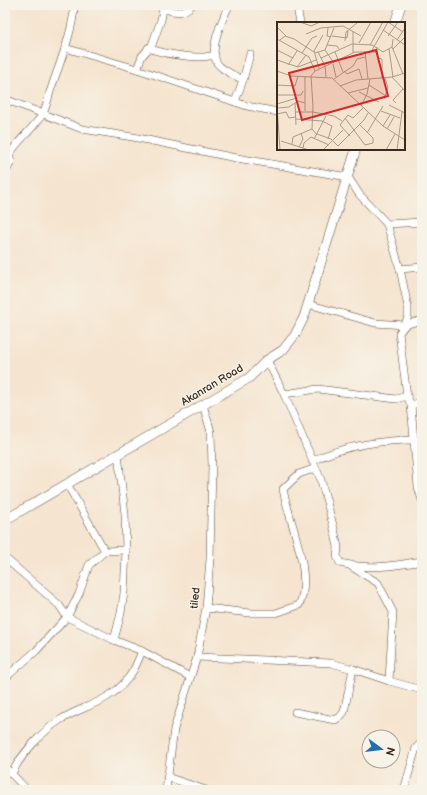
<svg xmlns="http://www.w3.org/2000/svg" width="427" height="795" viewBox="0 0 427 795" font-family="'Balsamiq Sans',sans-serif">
  <rect width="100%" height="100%" fill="#f7f3e8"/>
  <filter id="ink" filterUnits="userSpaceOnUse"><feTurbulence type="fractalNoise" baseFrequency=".025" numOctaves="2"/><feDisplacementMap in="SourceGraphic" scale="8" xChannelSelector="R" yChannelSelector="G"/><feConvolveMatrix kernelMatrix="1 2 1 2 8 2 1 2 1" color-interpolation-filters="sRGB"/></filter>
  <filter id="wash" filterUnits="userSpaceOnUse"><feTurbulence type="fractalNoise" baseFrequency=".012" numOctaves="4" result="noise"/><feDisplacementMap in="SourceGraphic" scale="16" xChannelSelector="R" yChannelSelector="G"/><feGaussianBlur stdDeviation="0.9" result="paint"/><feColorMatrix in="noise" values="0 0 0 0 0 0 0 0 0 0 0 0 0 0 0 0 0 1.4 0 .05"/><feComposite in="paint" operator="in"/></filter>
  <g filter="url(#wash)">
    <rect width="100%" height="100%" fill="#f5e4cf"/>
  </g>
  <g filter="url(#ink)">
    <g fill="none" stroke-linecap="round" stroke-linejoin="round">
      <defs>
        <g id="minor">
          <path d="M229 5C223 19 208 48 217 63 222 71 235 75 243 80"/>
          <path d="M163 9C176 12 182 15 192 5"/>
          <path d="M300 23 298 13 302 5"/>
          <path d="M65 48 137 69 247 106 278 112"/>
          <path d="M148 48C164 54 198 60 215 55"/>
          <path d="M137 69 142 56 152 45 161 20 163 9 162 5"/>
          <path d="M5 99 82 129 133 137 231 157 348 177 359 194 387 224 400 269 408 307V316L405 325 399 333 407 396 411 405 418 487 422 500"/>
          <path d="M235 102 243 80 250 54"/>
          <path d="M5 173 11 162 9 155C17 141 32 130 42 115 47 107 48 97 51 89 59 65 74 29 74 5"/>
          <path d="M387 224 422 222"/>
          <path d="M400 269 422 267"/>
          <path d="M308 304 375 323 405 325 422 320"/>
          <path d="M267 360 284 394 321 480 334 529 338 547 337 556 340 563C369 570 393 566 422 561"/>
          <path d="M284 394 318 389 396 399 407 396"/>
          <path d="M411 405 422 402"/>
          <path d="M312 461C344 445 387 439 422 440"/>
          <path d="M67 484 105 551"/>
          <path d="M5 558 59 605 67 617 114 640 142 651 190 677"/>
          <path d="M352 567 378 583 393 612 389 681"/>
          <path d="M206 608 250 613H276L299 605C314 575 289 522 283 489L299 474 316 468"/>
          <path d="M114 640 121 613 124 593 126 550 125 514 118 454"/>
          <path d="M197 657 331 663 353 669 389 681 422 690"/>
          <path d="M5 678 36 651 67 617 79 594 89 565 105 551 126 550"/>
          <path d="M295 712 335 720 340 717 344 712 353 669"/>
          <path d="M5 767 27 790"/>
          <path d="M12 774C20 755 43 731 60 720 81 707 108 702 124 683 133 674 137 663 142 651"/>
          <path d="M167 777 206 790"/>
          <path d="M166 790 174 729 197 657 206 608 210 559 212 466 211 432 203 405"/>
          <path d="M404 790 416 748 422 742"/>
        </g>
        <g id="secondary">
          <path d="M395 23 401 5"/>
          <path d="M5 520 249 378 267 360 283 350 295 335 304 317 356 149"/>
        </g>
      </defs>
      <use href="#minor" stroke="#574639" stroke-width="8"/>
      <use href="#secondary" stroke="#574639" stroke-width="10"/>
      <use href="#minor" stroke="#fff" stroke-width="7"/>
      <use href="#secondary" stroke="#fff" stroke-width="9"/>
    </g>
  </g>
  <g text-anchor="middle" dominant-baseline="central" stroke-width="3" stroke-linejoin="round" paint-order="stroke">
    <g font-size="11" fill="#3b2a1e" stroke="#f7f3e8">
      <text transform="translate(212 385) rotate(-31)">Akanran Road</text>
      <text transform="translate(195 598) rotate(-84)">tiled</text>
    </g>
  </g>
  <g transform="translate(277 22)">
    <rect width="128" height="128" fill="#f5e4cf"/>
    <path fill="none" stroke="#ab9a88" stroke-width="1" d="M23 0 34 4 43 0M111 0 126 10M0 5 9 14M51 6 50 14 54 15M106 8 128 23M29 12 44 6 66 4 84 14M55 14 70 16 71 9M111 14 121 0M0 17 32 35 38 49M116 17 115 25 126 52M3 18 8 14 17 17 37 30M120 18 128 6M68 19 69 10 80 1M82 21 94 0M50 23 60 24 62 27M93 23 106 0M100 25 101 36 105 37V57M112 27 116 55M116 27 128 15M0 28 16 36M48 28 57 41M88 29 91 57M41 30 48 44 49 55M58 30 66 50M94 30 111 0M25 31 35 16 40 14M38 31 48 28 57 6M76 31V9M44 36 75 22 95 23 106 30 115 25M0 38 21 45 39 38M56 42 59 55M11 43 20 29M20 45 29 33M42 46 37 29 46 13M0 49 14 54 55 56 106 104 128 118M67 49 70 52 82 47 85 57M28 54V89M115 55 128 69M57 57 76 44 80 37 88 35M0 63 18 64 21 54M92 63 109 74M63 64 79 58 115 55 128 51M82 70 102 80M71 71 91 66M0 73H24L26 69M107 77 111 66 108 56M18 81 19 103M119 81 116 78 126 67M0 82 20 76M0 83 3 128M112 83 128 91M84 84 90 72 93 57M1 86 12 85 21 79 28 81M104 89 123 96M19 90H36L57 94 65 99M0 92 9 90 12 96 19 95M68 96 88 123 96 121V116L82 102M19 97 45 99 55 104 51 117M106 104 113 93M110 107 117 95M90 111 106 84M40 112 54 117 61 124 87 98 91 91M40 113 35 107 36 85 34 54 38 49 78 30H100M73 114 63 103 71 93 76 96 86 86M37 117 49 94M4 119 32 128M15 122 16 115 35 107M22 125 26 117 24 111M26 126 27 121 34 115 52 123M46 128 66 108M109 128 118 112M120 128 125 90"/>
    <path fill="#d62828" fill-opacity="0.15" stroke="#d62828" stroke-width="2" d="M99 28 111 74 25 98 12 51Z"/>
    <rect width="128" height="128" fill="none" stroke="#3b2a1e" stroke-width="2"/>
  </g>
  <rect width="427" height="795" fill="none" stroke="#f7f3e8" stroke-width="20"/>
  <g transform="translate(381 749) rotate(105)"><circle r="19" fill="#f7f3e8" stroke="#aca397"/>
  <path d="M0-3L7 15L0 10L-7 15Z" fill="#1f6fb2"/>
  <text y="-6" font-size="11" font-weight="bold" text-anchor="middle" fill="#3b2a1e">N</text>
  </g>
</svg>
